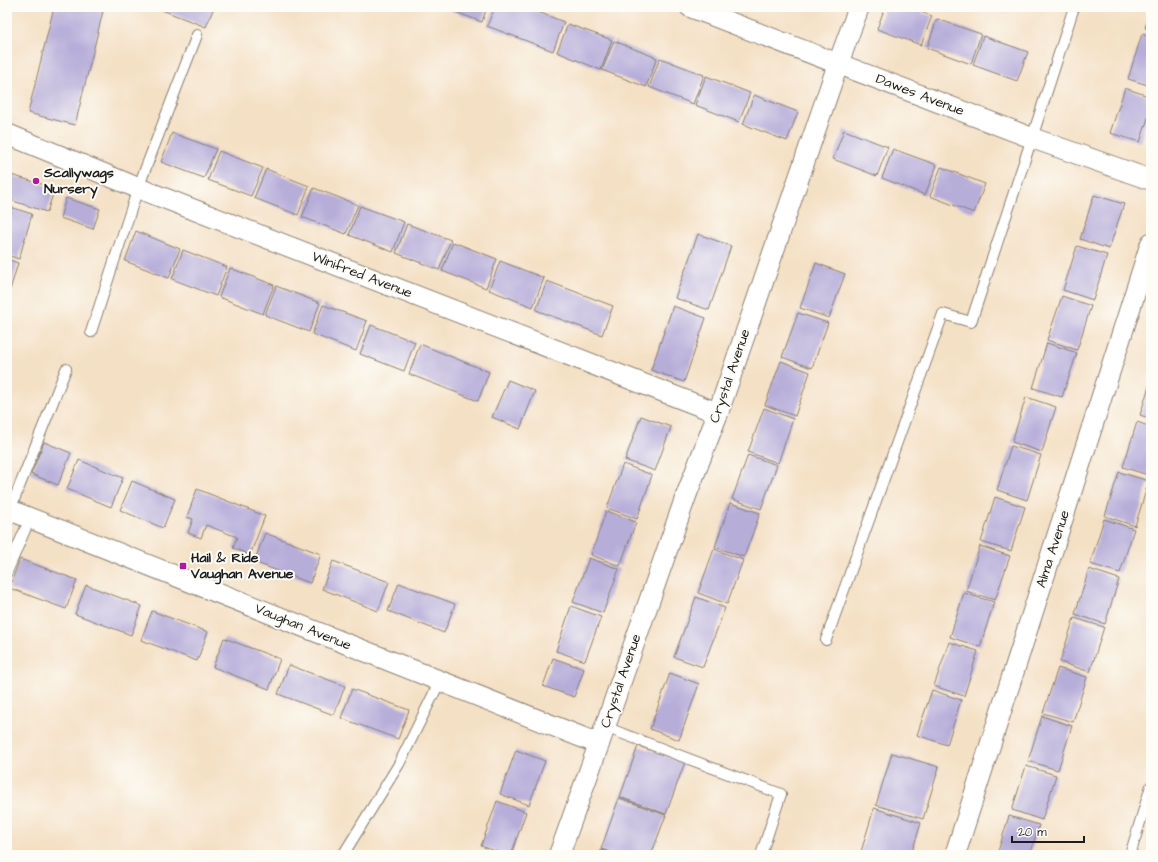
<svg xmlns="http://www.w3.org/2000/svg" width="1158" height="862" viewBox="0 0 1158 862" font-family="'Architects Daughter',sans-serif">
  <rect width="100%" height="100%" fill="#fdfcf7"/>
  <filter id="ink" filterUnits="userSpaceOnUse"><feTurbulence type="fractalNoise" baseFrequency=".025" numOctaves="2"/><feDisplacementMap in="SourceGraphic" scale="8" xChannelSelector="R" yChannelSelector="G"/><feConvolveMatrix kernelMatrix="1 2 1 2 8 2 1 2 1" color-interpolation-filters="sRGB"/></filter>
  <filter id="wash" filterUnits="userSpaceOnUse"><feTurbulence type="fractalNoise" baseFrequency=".012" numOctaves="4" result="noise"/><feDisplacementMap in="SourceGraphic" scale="16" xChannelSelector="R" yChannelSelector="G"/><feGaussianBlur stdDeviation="0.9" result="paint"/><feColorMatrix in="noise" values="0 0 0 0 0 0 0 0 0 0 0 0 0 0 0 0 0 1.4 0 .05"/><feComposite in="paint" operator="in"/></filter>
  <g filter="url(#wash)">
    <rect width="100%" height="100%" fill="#f4e0c5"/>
    <g id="blocks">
      <g fill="#b6add9">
        <path d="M54 7H104L75 125 28 113Z"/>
        <path d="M154 7H214L206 27Z"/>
        <path d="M442 7H487L482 22Z"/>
        <path d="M495 7H525L564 22 553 51 487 26Z"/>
        <path d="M885 7H908L932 16 921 45 877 29Z"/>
        <path d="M1151 11V30L1145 28Z"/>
        <path d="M937 19 981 34 971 64 927 48Z"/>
        <path d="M568 24 612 40 601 70 557 52Z"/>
        <path d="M1142 34 1151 37V86L1128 79Z"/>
        <path d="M983 36 1028 52 1017 81 973 65Z"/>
        <path d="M614 41 657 58 646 87 602 70Z"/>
        <path d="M660 58 704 75 693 104 649 87Z"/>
        <path d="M706 76 750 93 739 122 695 105Z"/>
        <path d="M1125 88 1151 97V109L1140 142 1110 133Z"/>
        <path d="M754 95 798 112 787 141 743 124Z"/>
        <path d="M844 130 888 147 877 176 833 159Z"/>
        <path d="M172 133 216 149 204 178 161 162Z"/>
        <path d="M893 149 937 165 925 195 882 178Z"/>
        <path d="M219 151 263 168 251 196 208 180Z"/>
        <path d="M941 167 985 184 974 213 930 196Z"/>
        <path d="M266 169 309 186 298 215 254 198Z"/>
        <path d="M11 175 55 188 47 212 7 199V189Z"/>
        <path d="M314 188 358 205 346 234 302 217Z"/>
        <path d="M1094 195 1124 204 1109 249 1080 239Z"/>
        <path d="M66 198 100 209 93 229 60 218Z"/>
        <path d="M7 206 32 214 19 259 7 255Z"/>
        <path d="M360 206 404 222 393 252 349 235Z"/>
        <path d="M407 224 451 240 439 270 396 253Z"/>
        <path d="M136 231 180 249 169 278 125 261Z"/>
        <path d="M698 234 731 246 709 310 675 298Z"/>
        <path d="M453 242 497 259 486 288 442 271Z"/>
        <path d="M1077 246 1107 255 1093 300 1063 290Z"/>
        <path d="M183 250 227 267 216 296 172 279Z"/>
        <path d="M7 259 18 263 7 300Z"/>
        <path d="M500 261 544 278 533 307 489 290Z"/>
        <path d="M816 263 845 274 829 318 800 308Z"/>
        <path d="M230 268 274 285 263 314 219 297Z"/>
        <path d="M547 281 613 306 602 335 536 310Z"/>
        <path d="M276 286 320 303 309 332 265 315Z"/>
        <path d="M1062 296 1091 306 1077 350 1047 340Z"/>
        <path d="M323 305 367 321 356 351 312 334Z"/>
        <path d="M673 306 706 318 684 382 651 370Z"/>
        <path d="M798 313 828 323 812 368 782 357Z"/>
        <path d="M371 325 415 342 404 371 360 354Z"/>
        <path d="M1047 343 1077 353 1062 397 1033 388Z"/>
        <path d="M420 344 489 372 478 401 409 374Z"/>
        <path d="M781 361 810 372 795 416 765 405Z"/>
        <path d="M508 380 535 391 520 429 492 417Z"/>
        <path d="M1151 380V419L1140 415Z"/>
        <path d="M1026 397 1056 407 1042 452 1012 442Z"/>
        <path d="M764 408 793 419 778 463 748 452Z"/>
        <path d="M641 416 671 427 655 471 625 460Z"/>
        <path d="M1137 422 1151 427V476L1123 467Z"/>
        <path d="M44 442 71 453 58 485 31 474Z"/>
        <path d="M1011 446 1041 455 1027 500 997 490Z"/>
        <path d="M748 455 777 465 761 509 732 499Z"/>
        <path d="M79 460 123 478 111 507 67 489Z"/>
        <path d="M623 464 652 475 637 519 607 508Z"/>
        <path d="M1119 472 1149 481 1135 526 1105 516Z"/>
        <path d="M132 481 175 499 163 528 120 510Z"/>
        <path d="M197 489 265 516 250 555 233 548 237 537 206 525 201 538 188 533 193 519 187 517Z"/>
        <path d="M995 497 1025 507 1011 551 981 542Z"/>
        <path d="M730 503 760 513 744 557 715 547Z"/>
        <path d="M606 511 636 522 620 566 591 555Z"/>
        <path d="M1104 519 1134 529 1120 573 1090 564Z"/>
        <path d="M265 533 321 554 310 583 254 562Z"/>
        <path d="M980 546 1010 556 995 600 966 591Z"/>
        <path d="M714 549 743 560 727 604 698 593Z"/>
        <path d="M589 558 619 569 603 613 573 602Z"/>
        <path d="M20 559 77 580 66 609 9 588Z"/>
        <path d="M333 561 389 582 378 611 322 589Z"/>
        <path d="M1089 569 1119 579 1105 624 1075 614Z"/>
        <path d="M399 583 455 604 444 633 388 611Z"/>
        <path d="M86 585 142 606 131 635 75 614Z"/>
        <path d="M964 593 994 602 980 647 950 637Z"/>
        <path d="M696 597 725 608 703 667 674 657Z"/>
        <path d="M571 606 601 617 585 661 556 651Z"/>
        <path d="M152 611 208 632 197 661 141 640Z"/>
        <path d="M1074 618 1104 627 1090 672 1060 662Z"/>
        <path d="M224 638 280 659 269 689 213 667Z"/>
        <path d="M949 642 978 651 964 696 934 686Z"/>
        <path d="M553 658 584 669 574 697 543 686Z"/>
        <path d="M289 665 345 686 334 715 278 694Z"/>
        <path d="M1058 668 1087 677 1073 722 1043 713Z"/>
        <path d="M670 673 699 684 679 740 650 729Z"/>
        <path d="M352 689 409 710 398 739 341 718Z"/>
        <path d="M932 690 961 700 947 745 917 735Z"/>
        <path d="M1042 716 1072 726 1058 770 1028 761Z"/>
        <path d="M638 746 685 762 666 814 620 797Z"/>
        <path d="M516 750 545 761 529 805 500 794Z"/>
        <path d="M892 753 939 767 923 819 876 805Z"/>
        <path d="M1026 766 1056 775 1042 820 1012 810Z"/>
        <path d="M619 798 666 815 651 855H617L601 849Z"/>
        <path d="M497 801 526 812 511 855H507L481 846Z"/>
        <path d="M874 808 921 823 911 855H860Z"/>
        <path d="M1009 816 1039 825 1030 855H997Z"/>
        <path d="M601 850 614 855H599Z"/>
      </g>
    </g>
  </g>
  <g filter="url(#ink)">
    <use href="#blocks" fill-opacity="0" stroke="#887e70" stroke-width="1"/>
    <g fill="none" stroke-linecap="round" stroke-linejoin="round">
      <defs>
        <g id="lane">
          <path d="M91 332 138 188 197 35"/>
          <path d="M10 510 66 369"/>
          <path d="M7 572 30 518"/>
          <path d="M826 640 943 314 971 322 1032 138 1074 7"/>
          <path d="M605 727 781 794 761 855"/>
          <path d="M343 855 399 764 440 681"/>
          <path d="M1130 855 1151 786"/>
        </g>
        <g id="street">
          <path d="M690 7 1032 138 1151 180"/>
          <path d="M7 134 138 188 718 413"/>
          <path d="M7 509 599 744"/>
          <path d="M559 855 599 744 686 496 718 413 838 64 859 7"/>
          <path d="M955 855 1151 243"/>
        </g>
      </defs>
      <use href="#lane" stroke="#887e70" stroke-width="12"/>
      <use href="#street" stroke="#887e70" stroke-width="22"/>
      <use href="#lane" stroke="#fff" stroke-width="10"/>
      <use href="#street" stroke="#fff" stroke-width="20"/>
    </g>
  </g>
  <g fill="#b5179e" stroke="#fdfcf7" stroke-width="1.5">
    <circle cx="36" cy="181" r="4"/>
    <rect x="179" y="562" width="8" height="8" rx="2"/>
  </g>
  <g text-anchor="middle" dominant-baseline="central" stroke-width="4" stroke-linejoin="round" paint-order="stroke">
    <g font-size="14" fill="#1c1c1c" stroke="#fdfcf7">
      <text transform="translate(920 95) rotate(21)">Dawes Avenue</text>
      <text transform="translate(362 275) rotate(21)">Winifred Avenue</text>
      <text transform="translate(730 376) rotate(-71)">Crystal Avenue</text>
      <text transform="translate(1053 549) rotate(-72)">Alma Avenue</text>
      <text transform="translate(303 627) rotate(22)">Vaughan Avenue</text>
      <text transform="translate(621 681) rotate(-71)">Crystal Avenue</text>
    </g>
    <g font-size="14" font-weight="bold" fill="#1c1c1c" stroke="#fdfcf7" text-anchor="start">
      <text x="44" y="173">Scallywags<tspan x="44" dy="16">Nursery</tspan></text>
      <text x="191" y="558">Hail &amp; Ride<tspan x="191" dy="16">Vaughan Avenue</tspan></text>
    </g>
  </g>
  <rect width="1158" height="862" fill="none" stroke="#fdfcf7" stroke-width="24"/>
  <path d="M1012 836v6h72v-6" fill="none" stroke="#1c1c1c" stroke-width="2"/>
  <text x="1018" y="836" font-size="12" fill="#1c1c1c" stroke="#fdfcf7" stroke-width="3" paint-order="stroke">20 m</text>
</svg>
